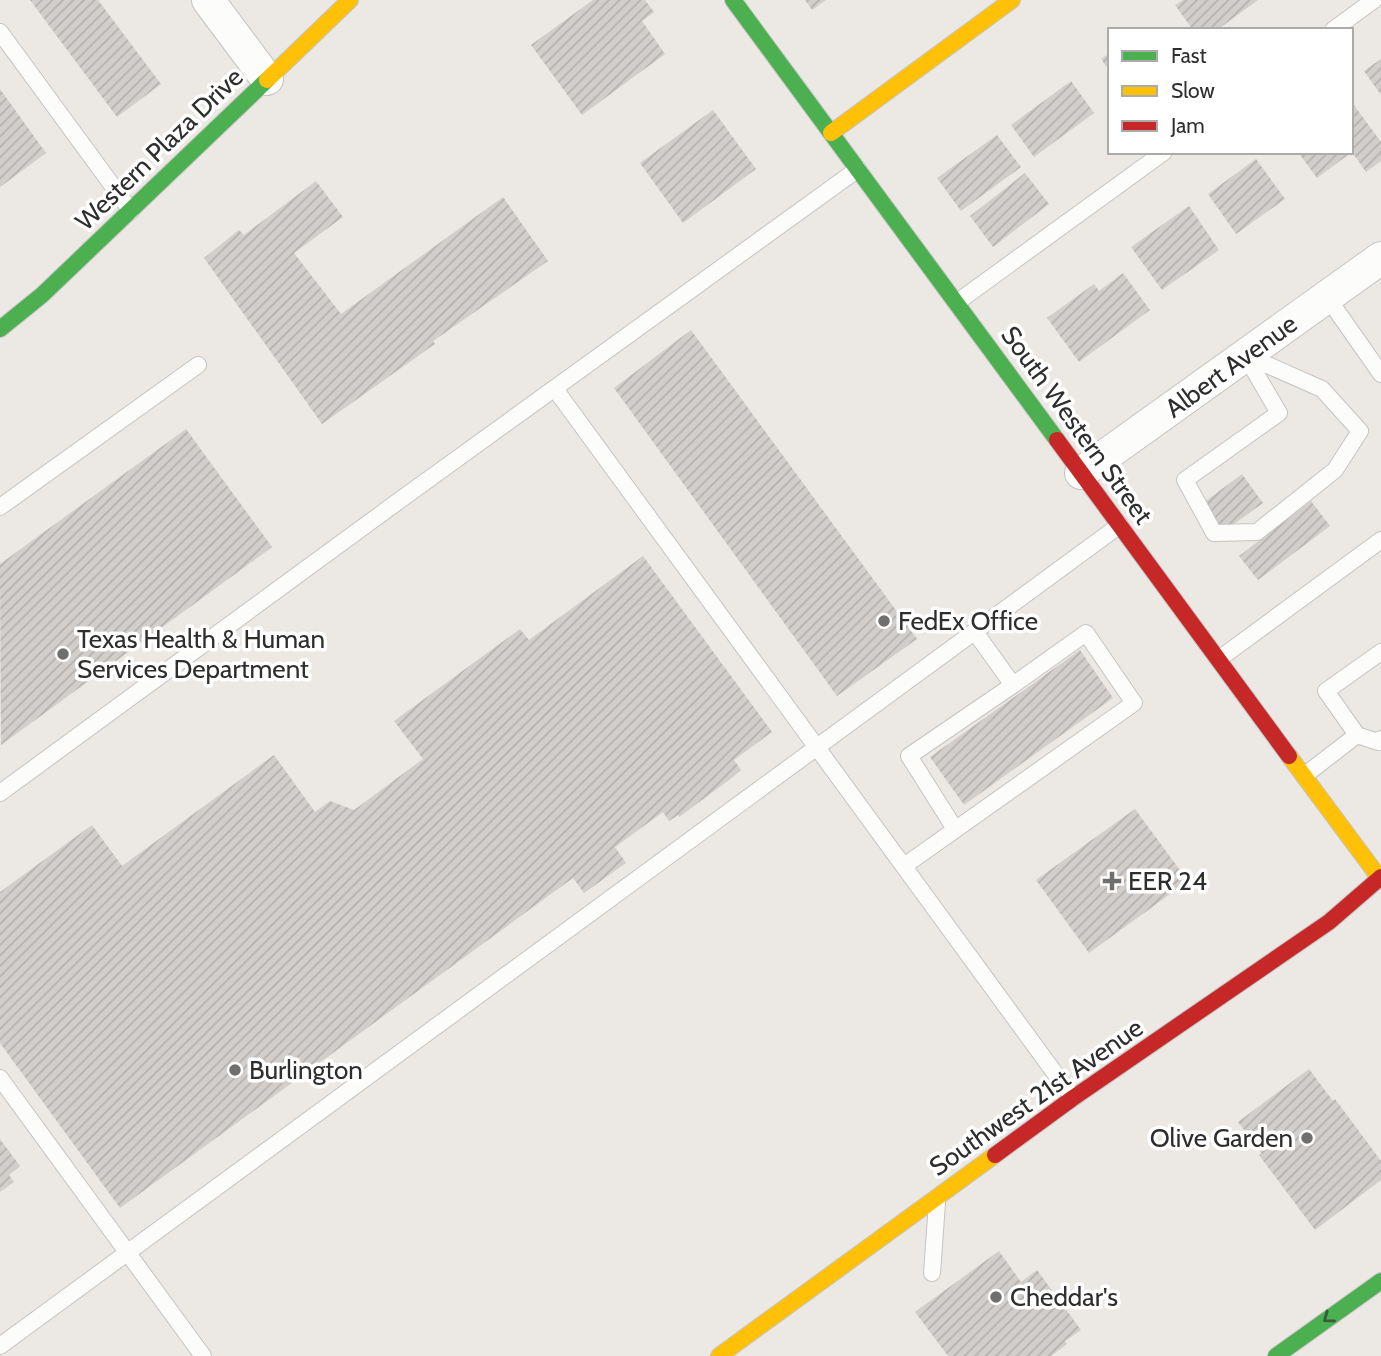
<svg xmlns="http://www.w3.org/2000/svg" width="1381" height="1356" viewBox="0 0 1381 1356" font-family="Cabin,sans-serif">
  <defs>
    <pattern id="building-hatch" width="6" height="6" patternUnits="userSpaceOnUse" patternTransform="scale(1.75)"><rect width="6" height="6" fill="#d1cecb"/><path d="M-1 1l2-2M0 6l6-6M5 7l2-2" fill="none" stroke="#b4b1af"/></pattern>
  </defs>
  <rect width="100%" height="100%" fill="#ece8e4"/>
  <g fill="url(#building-hatch)">
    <path d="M30 0H98L161 84 117 117Z"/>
    <path d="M593 0H645L654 12 642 21 665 54 582 115 531 45Z"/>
    <path d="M805 0H826L812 10Z"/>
    <path d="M1183 0H1258L1217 30H1193L1175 5Z"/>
    <path d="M1110 53V71L1101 59Z"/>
    <path d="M1381 59V95L1364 71Z"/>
    <path d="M1071 81 1094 113 1034 157 1011 125Z"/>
    <path d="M0 89 46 153 0 187Z"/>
    <path d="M1351 101 1381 142V161L1366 172 1352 152 1317 178 1298 152H1351Z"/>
    <path d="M713 110 756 169 683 223 640 163Z"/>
    <path d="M997 135 1021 167 961 211 937 178Z"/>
    <path d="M1256 159 1285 199 1236 234 1208 194Z"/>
    <path d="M1025 173 1049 204 993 247 970 216Z"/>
    <path d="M316 181 343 217 294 253 341 314 503 197 548 261 433 341 435 344 322 424 204 258 239 230 244 235Z"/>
    <path d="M1189 206 1219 250 1162 290 1131 247Z"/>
    <path d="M1123 273 1150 310 1079 362 1047 318 1094 284 1099 291Z"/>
    <path d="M691 330 917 639 837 696 614 388Z"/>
    <path d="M186 429 272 547 1 745 0 564Z"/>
    <path d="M1242 474 1263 503 1223 532 1202 504Z"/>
    <path d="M1311 501 1330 526 1258 580 1239 556Z"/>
    <path d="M643 556 772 732 734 760 741 770 733 777 679 817 678 815 669 821 663 812 615 847 626 863 584 893 573 878 120 1208 0 1043V892L92 825 122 866 274 755 315 812 330 801 354 810 423 759 394 721 520 629 529 640Z"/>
    <path d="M1080 650 1113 698 964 805 930 757Z"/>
    <path d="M1135 809 1188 881 1089 953 1036 880Z"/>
    <path d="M1309 1069 1333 1101 1335 1099 1381 1161V1180L1315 1230 1259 1155 1262 1154 1238 1122Z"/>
    <path d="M0 1139 20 1166 9 1175 14 1182 0 1192Z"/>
    <path d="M999 1251 1021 1282 1037 1270 1081 1330 1065 1341 1067 1344 1051 1356H948L915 1312Z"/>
  </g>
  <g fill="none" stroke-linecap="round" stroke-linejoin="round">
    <defs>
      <g id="lane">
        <path d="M1333 30 1374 0"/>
        <path d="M0 32 131 211"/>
        <path d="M1327 297 1381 374"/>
        <path d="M956 303 1164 152"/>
        <path d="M1245 355 1322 389 1360 431 1335 470 1257 532 1214 533 1185 480 1279 413Z"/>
        <path d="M555 389 1073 1098"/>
        <path d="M0 507 198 365"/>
        <path d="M1381 652 1326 691 1357 735 1378 742 1381 739"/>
        <path d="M1219 659 1381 540"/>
        <path d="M1305 775 1357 735"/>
        <path d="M0 793 400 500 858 169"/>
        <path d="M955 829 909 756 1013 685"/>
        <path d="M904 866 1134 703 1086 633 1013 685 975 632"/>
        <path d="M0 1078 203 1356"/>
        <path d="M932 1273 937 1203"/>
        <path d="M0 1346 1120 525"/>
      </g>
      <g id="street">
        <path d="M208 0 267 79"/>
        <path d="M1081 473 1381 258"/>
      </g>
      <g id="fast">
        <path d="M733 0 1057 440"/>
        <path d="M0 329 42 295 267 80"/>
        <path d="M1276 1356 1381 1281"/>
      </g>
      <g id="slow">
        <path d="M267 80 350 0"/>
        <path d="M831 133 1012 0"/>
        <path d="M1289 756 1381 880"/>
        <path d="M719 1356 995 1155"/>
      </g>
      <g id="jam">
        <path d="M1057 440 1289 756"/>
        <path d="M995 1155 1073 1098 1329 922 1381 877"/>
      </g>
    </defs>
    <use href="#lane" stroke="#c5c4c5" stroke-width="18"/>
    <use href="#street" stroke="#c5c4c5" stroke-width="34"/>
    <use href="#fast" stroke="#c5c4c5" stroke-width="18"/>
    <use href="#slow" stroke="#c5c4c5" stroke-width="18"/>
    <use href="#jam" stroke="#c5c4c5" stroke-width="18"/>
    <use href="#lane" stroke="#fcfcfb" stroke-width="16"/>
    <use href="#street" stroke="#fcfcfb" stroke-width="32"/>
    <use href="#fast" stroke="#4caf50" stroke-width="16"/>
    <use href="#slow" stroke="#ffc107" stroke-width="16"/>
    <use href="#jam" stroke="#c62828" stroke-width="16"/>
  </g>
  <defs><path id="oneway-chevron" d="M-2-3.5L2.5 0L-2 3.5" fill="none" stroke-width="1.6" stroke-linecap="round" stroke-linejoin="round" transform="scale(1.75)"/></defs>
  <use stroke="#385b3a" href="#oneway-chevron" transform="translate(1328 1318) rotate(144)"/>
  <g fill="#706f6e" stroke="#fff" stroke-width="2.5">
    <circle cx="884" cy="621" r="7"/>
    <circle cx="63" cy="654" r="7"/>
    <path d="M1108.5 870.5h7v7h7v7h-7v7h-7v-7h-7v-7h7z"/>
    <circle cx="235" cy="1070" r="7"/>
    <circle cx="1307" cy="1138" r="7"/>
    <circle cx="996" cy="1297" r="7"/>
  </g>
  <g text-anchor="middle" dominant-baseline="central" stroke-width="7" stroke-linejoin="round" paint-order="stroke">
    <g font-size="26" fill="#2e2e2e" stroke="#fff">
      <text transform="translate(159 149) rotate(-44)">Western Plaza Drive</text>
      <text transform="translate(1231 366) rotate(-36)">Albert Avenue</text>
      <text transform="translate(1077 425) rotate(54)">South Western Street</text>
      <text transform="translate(1036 1097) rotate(-35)">Southwest 21st Avenue</text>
    </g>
    <g font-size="26" fill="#2e2e2e" stroke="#fff" text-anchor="start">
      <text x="898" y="621">FedEx Office</text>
      <text x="77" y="639">Texas Health &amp; Human<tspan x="77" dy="30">Services Department</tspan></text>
      <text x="1128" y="881">EER 24</text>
      <text x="249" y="1070">Burlington</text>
      <text x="1293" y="1138" text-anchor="end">Olive Garden</text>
      <text x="1010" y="1297">Cheddar's</text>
    </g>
  </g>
  <rect x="1108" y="28" width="245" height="126" fill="#ffffff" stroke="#ababab" stroke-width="2"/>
  <rect x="1122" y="51" width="35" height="10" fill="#4caf50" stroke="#ababab" stroke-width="2"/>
  <text x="1171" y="63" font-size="21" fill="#2e2e2e">Fast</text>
  <rect x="1122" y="86" width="35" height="10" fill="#ffc107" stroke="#ababab" stroke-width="2"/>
  <text x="1171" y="98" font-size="21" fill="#2e2e2e">Slow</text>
  <rect x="1122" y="121" width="35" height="10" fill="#c62828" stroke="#ababab" stroke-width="2"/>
  <text x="1171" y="133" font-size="21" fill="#2e2e2e">Jam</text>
</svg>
